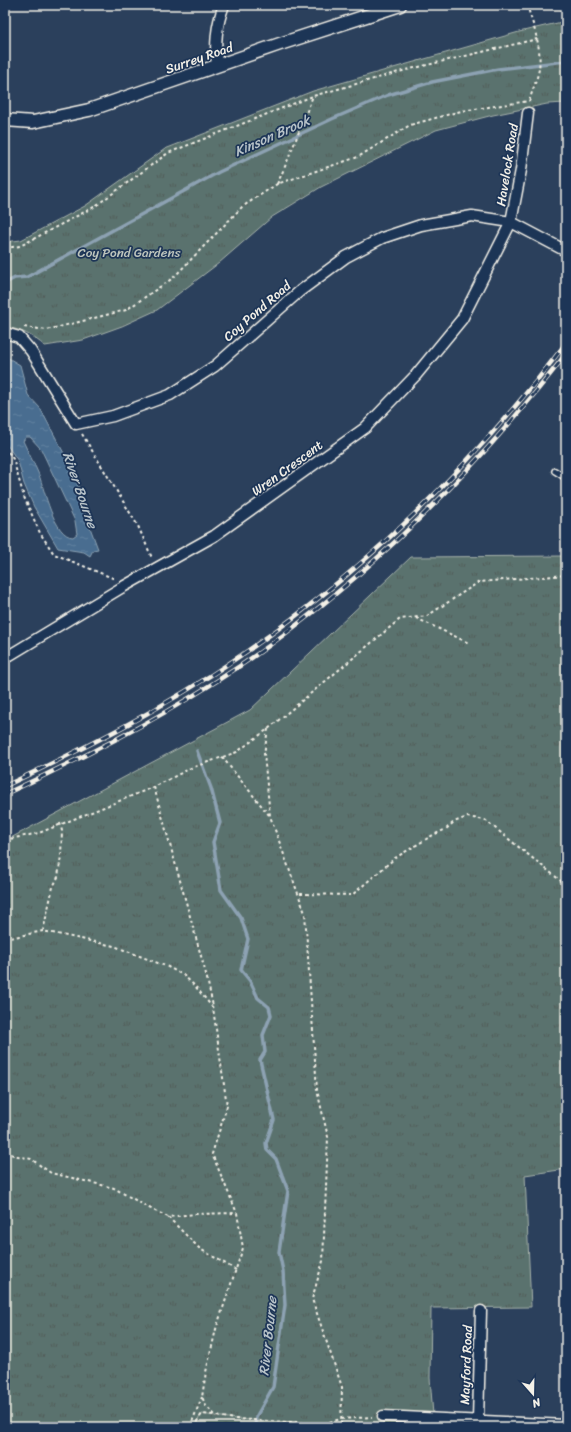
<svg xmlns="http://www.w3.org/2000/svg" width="571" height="1432" viewBox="0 0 571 1432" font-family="Sriracha,sans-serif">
  <defs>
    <pattern id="grass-tufts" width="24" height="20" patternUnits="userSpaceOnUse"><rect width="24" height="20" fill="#5a726e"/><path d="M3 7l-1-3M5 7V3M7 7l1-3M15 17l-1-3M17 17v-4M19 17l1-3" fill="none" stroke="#515b58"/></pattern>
    <pattern id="forest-crowns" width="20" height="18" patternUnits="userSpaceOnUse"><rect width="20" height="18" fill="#5a726e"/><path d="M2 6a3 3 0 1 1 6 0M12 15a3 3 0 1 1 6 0" fill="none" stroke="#515b58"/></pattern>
    <pattern id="water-ripples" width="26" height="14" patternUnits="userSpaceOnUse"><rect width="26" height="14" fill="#486d90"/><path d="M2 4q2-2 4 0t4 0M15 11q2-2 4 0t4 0" fill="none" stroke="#6382a0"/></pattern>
  </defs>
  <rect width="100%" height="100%" fill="#2b405c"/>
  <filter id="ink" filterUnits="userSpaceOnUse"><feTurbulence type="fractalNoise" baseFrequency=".025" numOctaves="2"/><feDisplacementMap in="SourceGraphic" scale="8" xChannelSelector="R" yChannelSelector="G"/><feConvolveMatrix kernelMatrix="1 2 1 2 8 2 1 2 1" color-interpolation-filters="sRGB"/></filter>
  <g filter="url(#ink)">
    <g fill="url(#grass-tufts)" stroke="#a7b2ab">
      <path d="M566 21V103L547 104 493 115 436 130 321 187 272 217 219 263 157 310 122 326 83 340 45 346C33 336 21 329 5 327V242L21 240 85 206 165 149 313 91 519 32Z"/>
      <path d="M566 556V1169L525 1175 531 1307 431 1308 430 1378 434 1427H5V841L250 710 411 557Z"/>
    </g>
    <path fill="url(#forest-crowns)" stroke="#a7b2ab" d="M202 1414 235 1419 322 1424 325 1427H193Z"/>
    <path fill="url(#water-ripples)" stroke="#8da2b3" fill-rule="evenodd" d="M5 356 20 365 28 395 40 408 76 476 82 506 98 549 93 550 90 556 84 552 58 548 34 507 24 484 18 461 5 442ZM26 437H30L41 449 75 521 77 534 73 537C54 537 44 488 39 475 34 463 28 452 23 441Z"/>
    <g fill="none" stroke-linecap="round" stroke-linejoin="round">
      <g stroke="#8da2b3" stroke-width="3.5">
        <path d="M5 283 15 278 27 277 219 172 332 119 388 95 432 82 498 69 566 61"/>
        <path d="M197 751 211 788 220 823 213 842 221 890 241 918 248 939 241 970 250 981 258 998 269 1007 271 1015 263 1035 265 1052 260 1060 274 1120 266 1143 267 1150 276 1159 288 1191 279 1252 283 1271 285 1305 273 1387 256 1417 255 1427"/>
      </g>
      <defs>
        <path id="service" d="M555 471 566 478"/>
        <g id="minor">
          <path d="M217 66C215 44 216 26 224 5"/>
          <path d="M5 333 19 337 31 351 76 424 113 416 170 395 215 366 300 291 346 257 382 238 421 225 472 216 511 222 566 251"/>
          <path d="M5 658 121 588 214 536 365 428 416 375 462 319 511 222 521 170 528 113"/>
          <path d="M383 1416 566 1425"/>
          <path d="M478 1420 481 1311"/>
        </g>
        <path id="tertiary" d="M5 120 33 122 89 110 280 44 400 5"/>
      </defs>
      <use href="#service" stroke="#f4f1e8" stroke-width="8"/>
      <use href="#minor" stroke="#f4f1e8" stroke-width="13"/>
      <use href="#tertiary" stroke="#f4f1e8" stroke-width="15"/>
      <g stroke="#f4f1e8" stroke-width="2" stroke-dasharray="3 3" stroke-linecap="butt">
        <path d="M527 5C533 25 542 47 539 69 537 80 532 91 529 102"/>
        <path d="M277 184C291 155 301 125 313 96L406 70 537 39"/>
        <path d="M5 248 20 246 94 207 168 153 313 96"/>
        <path d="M24 327 47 330 126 310 173 278 242 207 277 184 358 157 410 125 461 111 529 101"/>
        <path d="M82 434 138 526 152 558"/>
        <path d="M5 447 13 459 24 497 40 533 54 554 115 579"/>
        <path d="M416 618 469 643"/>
        <path d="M268 729 264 754 270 816 305 913 317 1090 328 1137 323 1261 312 1299 342 1387 341 1427"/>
        <path d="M222 757 269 815"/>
        <path d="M154 787 206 974 213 1006"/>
        <path d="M5 840 39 833 154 787 191 768 237 752 268 729 400 619 427 616 479 582 566 575"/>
        <path d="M300 894 352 895 395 858 433 835 446 829 454 822 467 817 485 820 566 885"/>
        <path d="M43 931 53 887 58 877 61 856 62 831 60 823"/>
        <path d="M5 939 43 931 114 946 168 967 183 975 195 986 213 1008 227 1106 212 1154 237 1213"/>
        <path d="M5 1153 31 1159 51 1173 114 1188 149 1208 168 1217 195 1214 237 1213 243 1248 216 1329 206 1372 202 1397 206 1406 216 1416 235 1419 322 1424"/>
        <path d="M168 1217 200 1249 236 1270"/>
        <path d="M190 1427 202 1397"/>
        <path d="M193 1427 202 1414 215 1415"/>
        <path d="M325 1427 322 1424 341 1419 372 1417"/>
      </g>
      <use href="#service" stroke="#1d3557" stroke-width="5"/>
      <use href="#minor" stroke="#1d3557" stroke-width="10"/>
      <use href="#tertiary" stroke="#1d3557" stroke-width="12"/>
      <defs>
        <g id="rail">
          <path d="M5 786C85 748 164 708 237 658 363 573 474 464 566 343"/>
          <path d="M5 794C96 752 188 704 270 645 382 563 481 464 566 354"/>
        </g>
      </defs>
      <use href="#rail" stroke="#f4f1e8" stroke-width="4.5"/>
      <use href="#rail" stroke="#1d3557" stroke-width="3" stroke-dasharray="9" stroke-linecap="butt"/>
    </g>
  </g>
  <g text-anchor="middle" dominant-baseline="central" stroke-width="3.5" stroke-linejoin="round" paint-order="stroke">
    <g font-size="13" fill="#f4f1e8" stroke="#1d3557">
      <text transform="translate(199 58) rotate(-19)">Surrey Road</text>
      <text transform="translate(507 165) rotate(-81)">Havelock Road</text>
      <text transform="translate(257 311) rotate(-41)">Coy Pond Road</text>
      <text transform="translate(287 468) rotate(-36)">Wren Crescent</text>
      <text transform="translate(466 1365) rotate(-88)">Mayford Road</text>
    </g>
    <g font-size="13" fill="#bec5bd" stroke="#1d3557">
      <text x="129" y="252">Coy Pond Gardens</text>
    </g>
    <g font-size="14" font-style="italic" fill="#b8c3c9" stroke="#1d3557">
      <text transform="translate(272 136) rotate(-24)">Kinson Brook</text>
      <text transform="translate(80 490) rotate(71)">River Bourne</text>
      <text transform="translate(268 1336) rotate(-84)">River Bourne</text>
    </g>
  </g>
  <rect width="571" height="1432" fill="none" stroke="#1d3557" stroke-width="20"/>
  <rect x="10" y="10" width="551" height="1412" fill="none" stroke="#f4f1e8" stroke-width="1.5" filter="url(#ink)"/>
  <g transform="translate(533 1394) rotate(160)" stroke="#1d3557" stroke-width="3" paint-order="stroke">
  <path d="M0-3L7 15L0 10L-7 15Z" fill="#f4f1e8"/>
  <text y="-6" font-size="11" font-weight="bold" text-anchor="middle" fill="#f4f1e8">N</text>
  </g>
</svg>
